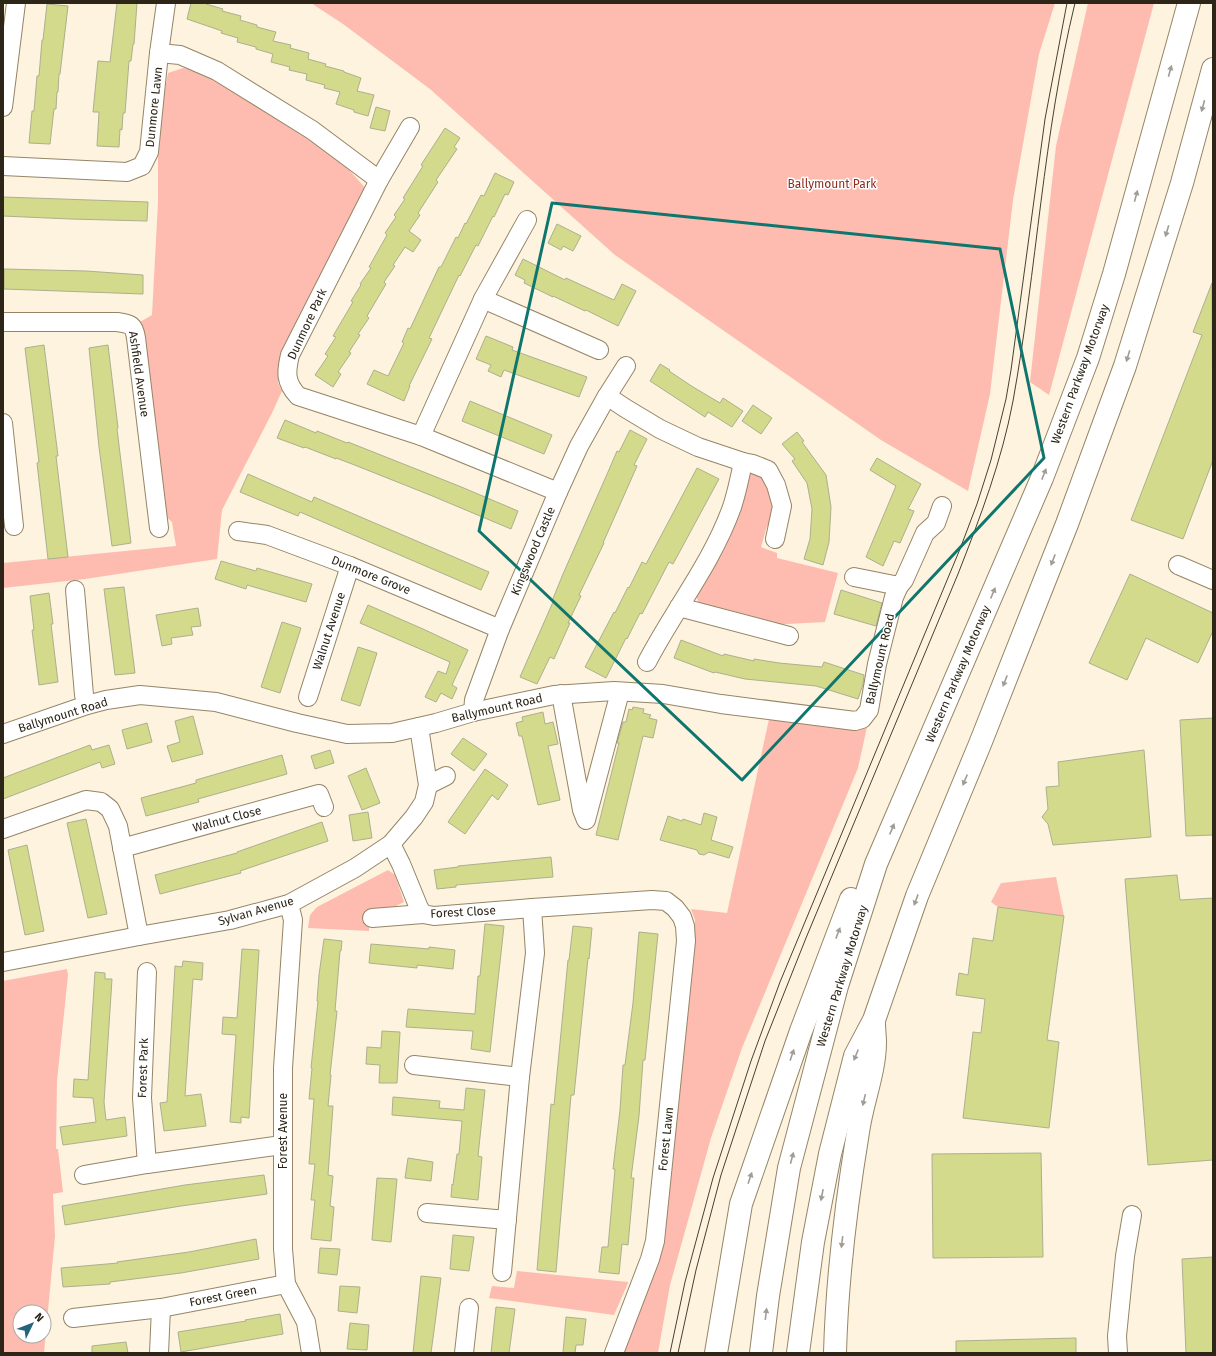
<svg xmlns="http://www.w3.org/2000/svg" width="1216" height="1356" viewBox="0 0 1216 1356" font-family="'Fira Sans',sans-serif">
  <rect width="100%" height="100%" fill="#fdf3de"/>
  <g fill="#fdbcaf" fill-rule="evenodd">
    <path d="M311 3H1055L1039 54 1013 200 990 394 968 491 881 440 615 255 430 89 343 24Z"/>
    <path d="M1088 3H1154L1049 395 1030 382 1056 146Z"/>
    <path d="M183 68 203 72 270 112 343 163 367 190 283 350 278 383 282 391 272 413 222 510 217 559 85 579 3 588V563L176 546 172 522 164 515 140 322 152 315 158 202V127L168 73Z"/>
    <path d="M749 470 765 476 777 506 772 524 767 526 761 547 777 553V558L838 573 825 622 768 625 699 605 696 595 727 541 742 506Z"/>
    <path d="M769 719 867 727 858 768 742 1048 711 1138 670 1285 658 1353H621L661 1253 665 1240 673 1145 694 943 695 920 691 909 727 913Z"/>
    <path d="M388 870 395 875 404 902 394 907 369 911V931L308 928 310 915 317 907Z"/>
    <path d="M1056 877 1064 916 998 907 991 902 1001 883Z"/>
    <path d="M67 969 68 975 57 1081 56 1149H58L63 1192 53 1194 55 1236 44 1353H3V981ZM20 1312H44V1336H20Z"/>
    <path d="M517 1271 628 1282V1283L614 1315 489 1298 492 1286 514 1288Z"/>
  </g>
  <g fill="#d3da8c" stroke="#acb08d">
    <path d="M117 3H137L134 44H133L131 61H129L125 113H123L122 130 120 129 119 147 97 146 99 112H93L98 61 110 62Z"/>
    <path d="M191 3H206V4L223 9 222 11 241 16 240 20 257 25V27L276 32 273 41 291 45 290 48 309 53 308 59 326 64 325 66 344 71V72L361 78 357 91 374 95 368 116 354 112V110L336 104 340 92 324 88 325 85 306 80 307 74 289 70 290 67 271 62 273 54 256 49V47L237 42 238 38 221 33 222 31 187 19Z"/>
    <path d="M47 4 68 6 60 74H59L58 92H57L56 109H54L50 144 29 143 32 111H34L37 76H39L42 40H43Z"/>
    <path d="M376 107 390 111 385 131 370 128Z"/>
    <path d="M445 128 460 138 454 147 457 149 436 180 438 182 418 213 420 215 409 231 421 240 413 252 405 247 393 265 395 266 384 282 386 284 367 316 369 318 358 334 360 335 349 352 351 353 338 372 341 374 333 387 315 375 328 356 325 354 336 337 333 336 353 302 351 301 361 285 360 284 371 268 369 267 387 235 385 233 396 217 394 215 405 199 403 198 423 166 421 165Z"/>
    <path d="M495 173 514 182 508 195 505 194 494 217 493 216 478 246 476 245 460 276 459 275 429 338 432 339 409 386H410L404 401 367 384 374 370 388 376 404 343 402 342 408 328 410 329 439 267H441L456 237 458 238 465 223 466 224 481 195 484 196Z"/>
    <path d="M3 197 148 202 147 221 70 219 3 216Z"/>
    <path d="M557 224 581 236 573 251 563 246 561 250 548 243Z"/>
    <path d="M523 259 565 280 566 278 614 300 622 284 636 291 618 326 586 310 585 311 553 296V297L524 283 525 280 515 275Z"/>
    <path d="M4 269 86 271 143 275V294L4 289Z"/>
    <path d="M1212 283 1213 460 1183 539 1131 520 1202 335 1193 332Z"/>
    <path d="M486 336 513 347 512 350 587 377 579 397 504 370 501 377 488 371 491 365 476 359Z"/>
    <path d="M44 345 58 456H56L68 557 48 559 37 463 39 462 25 348Z"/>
    <path d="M108 345 118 428 117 429 131 543 112 546 99 447 89 348Z"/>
    <path d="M660 364 670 370 669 371 693 387 720 403 723 398 743 411 732 427 708 412 705 417 650 381Z"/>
    <path d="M470 401 552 435 544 454 462 421Z"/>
    <path d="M753 405 772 418 761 434 742 421Z"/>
    <path d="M285 420 316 433 317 431 347 443 348 442 459 486 518 511 511 529 430 495 352 464 336 458V459L305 447 304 448 277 438Z"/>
    <path d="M630 430 647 439 634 465 637 466 603 543H604L579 595 581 596 568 623H570L557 652 554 659 550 657 537 684 520 677 553 602 552 601 563 574 608 472 617 451 619 452Z"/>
    <path d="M797 432 804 441 802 442 826 475 831 507 829 542 823 565 804 559 810 539 812 509 807 483 792 461 795 459 782 444Z"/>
    <path d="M877 458 921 484 908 509 914 511 900 543 894 541 883 566 866 557 896 486 870 470Z"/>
    <path d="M697 468 719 479 673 564 669 562 642 614 640 613 627 639 626 638 606 678 585 667 614 612 615 613 628 587 629 588 642 562 646 564Z"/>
    <path d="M248 474 312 502 314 497 489 572 481 590 300 512 298 516 240 492Z"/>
    <path d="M221 561 256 571 257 568 312 584 306 602 247 585 246 589 215 579Z"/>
    <path d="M1130 574 1213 613V631L1198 663 1146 638 1127 680 1089 663Z"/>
    <path d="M124 587 135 673 115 675 104 589Z"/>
    <path d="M841 590 882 603 876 626 834 614Z"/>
    <path d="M49 593 53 624H51L58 682 39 685 32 630H34L30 596Z"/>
    <path d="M368 605 423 629 468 650 452 685 457 688 452 699 441 693 436 702 425 697 438 671 446 674 450 662 360 623Z"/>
    <path d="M198 608 201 626 191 627 193 635 171 638 172 644 162 646 156 615Z"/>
    <path d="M282 622 301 628 280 693 261 687Z"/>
    <path d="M681 640 723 656 724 654 754 661V659L779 663 822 667 824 662 864 675 863 684 858 699 816 686 745 679 715 672 714 673 674 658Z"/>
    <path d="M358 647 377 653 360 706 341 700Z"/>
    <path d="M633 707 644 709 643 713 651 715 649 718 657 720 653 738 643 736 618 840 596 835 619 743H617L623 722H626L629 709 632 710Z"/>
    <path d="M543 712 545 724 553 722 558 744 548 746 560 800 538 805 522 736H519L516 723 523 721 522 717Z"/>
    <path d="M193 716 203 754 172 762 167 746 180 742 175 721Z"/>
    <path d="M1213 718V835L1186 836 1180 720Z"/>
    <path d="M147 723 152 742 127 749 122 730Z"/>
    <path d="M463 738 487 754 474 771 451 754Z"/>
    <path d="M90 745 92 750 109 745 115 764 102 768 100 762 3 799V778Z"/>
    <path d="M330 750 334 763 315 769 311 756Z"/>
    <path d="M1144 750 1151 837 1053 845 1048 824 1042 817 1048 809 1046 787 1059 786 1058 762Z"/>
    <path d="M282 755 287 774 198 799 199 802 146 816 141 798 196 783V780Z"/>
    <path d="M366 768 380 803 362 810 348 776Z"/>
    <path d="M485 769 508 785 498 800 492 795 465 834 448 822Z"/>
    <path d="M368 812 372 838 353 841 349 815Z"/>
    <path d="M704 813 717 817 711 840 733 847 729 858 709 852 704 855 699 854 697 850 660 840 668 816 682 821 683 819 701 825Z"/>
    <path d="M86 819 107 914 88 918 67 823Z"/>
    <path d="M322 822 328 841 240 871 241 873 160 894 155 875 237 853V852Z"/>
    <path d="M27 845 44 931 25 935 8 850Z"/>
    <path d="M551 857 553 877 456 885V887L437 889 434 870 458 867V866Z"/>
    <path d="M1177 875 1180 900 1213 898V1160L1148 1165 1125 879Z"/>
    <path d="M998 907 1064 916 1047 1040 1059 1042 1049 1128 963 1118 973 1032 981 1033 985 999 956 995 959 973 968 975 973 938 993 941Z"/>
    <path d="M485 924 504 926 490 1052 471 1049 473 1031 406 1027 408 1009 475 1014 478 976H480Z"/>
    <path d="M573 926 592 928 589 959 588 958 574 1095H571L556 1272 537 1270 551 1104 554 1105 568 960H569Z"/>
    <path d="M639 932 658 934 645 1060H643L639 1116 631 1178H634L628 1245 622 1244 619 1274 599 1272 602 1247H608L615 1169H613L620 1110 623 1065H625L633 1003Z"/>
    <path d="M324 939 342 941 341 951H340L335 1011H337L330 1075H331L328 1106H333L328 1175 333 1176 330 1206 334 1207 331 1241 311 1239 315 1200H311L315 1164H309L314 1099H309L312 1068H311L318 1001H317L319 975Z"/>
    <path d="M371 944 429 949V947L455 950 453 969 417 965V968L369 963Z"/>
    <path d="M242 949 259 950 249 1118 241 1117V1123L230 1122 236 1035 222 1034 223 1017 237 1018Z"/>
    <path d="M183 961 203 963 202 980 193 979 185 1096 201 1094 206 1126 164 1131 160 1103 167 1102 175 966 182 967Z"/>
    <path d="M95 972 105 973V979H112L104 1102 106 1120 125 1117 127 1136 63 1145 60 1127 96 1122 93 1098 73 1097 74 1079 88 1080Z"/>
    <path d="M382 1031 400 1032 397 1083H379L380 1065 366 1064 367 1047 381 1048Z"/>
    <path d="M466 1088 485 1090 478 1156 482 1157 478 1200 451 1197 452 1184 453 1185 457 1154H459L462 1121 392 1115 393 1097 440 1101 439 1108 464 1110Z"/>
    <path d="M1041 1153 1043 1257 933 1258 932 1154Z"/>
    <path d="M408 1158 433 1162 431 1181 405 1178Z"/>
    <path d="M264 1175 267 1194 181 1206 65 1225 62 1206 185 1185Z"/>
    <path d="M377 1178 397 1179 391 1242 372 1240Z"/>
    <path d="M453 1235 474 1237 469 1271 450 1269Z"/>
    <path d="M256 1239 259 1259 181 1273 110 1282V1284L63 1287 61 1268 118 1263 117 1262 189 1252Z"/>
    <path d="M320 1248 340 1249 337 1275 318 1273Z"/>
    <path d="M1213 1257V1353H1186L1182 1259Z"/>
    <path d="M421 1276 441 1278 431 1353H413Z"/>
    <path d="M340 1286 360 1287 357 1313 338 1311Z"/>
    <path d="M496 1307 515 1309 509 1353H491Z"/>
    <path d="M280 1314 283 1334 181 1352 178 1332 246 1321 245 1320Z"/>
    <path d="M566 1317 586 1319 583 1345H576L575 1353H563Z"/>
    <path d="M350 1323 369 1325 367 1350 347 1349Z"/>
    <path d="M1076 1338V1353H956V1341Z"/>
    <path d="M126 1342 128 1353H92V1346Z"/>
  </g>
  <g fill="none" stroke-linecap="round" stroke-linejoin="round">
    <defs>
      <g id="minor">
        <path d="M159 53 180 55 217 71 312 130 379 180"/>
        <path d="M3 107 16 3"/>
        <path d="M410 127 379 180 290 355C286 372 285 382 298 396L421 436 558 492"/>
        <path d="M3 166 127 172 142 166 149 152 159 53 166 3"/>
        <path d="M483 299 599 350"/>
        <path d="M3 322H117C130 324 134 324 136 338L159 528"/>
        <path d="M607 396 625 408 660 429 698 447 743 462 753 464 768 470 776 485 782 506 775 539"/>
        <path d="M3 423 14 526"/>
        <path d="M421 436 483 299 527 220"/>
        <path d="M238 531 267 535 350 566 500 629"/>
        <path d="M1178 565 1213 580"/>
        <path d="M854 577 899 586"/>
        <path d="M75 590 84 695 87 705"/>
        <path d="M679 607 789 636"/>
        <path d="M647 662C674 610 712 563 732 507 737 492 740 477 743 462"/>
        <path d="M561 694 582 810 586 820 620 692"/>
        <path d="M308 697 350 566"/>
        <path d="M473 712 474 700 500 629 558 492 579 446 607 396 626 366"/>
        <path d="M3 734 87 705 106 700 140 695 216 702 297 723 347 734 392 733 436 723 473 712 554 695 614 691 663 694 721 704 855 721 862 719 869 710 877 664 894 597 899 586 904 580 925 533 936 523 942 506"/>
        <path d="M428 785 446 776"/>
        <path d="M3 829 86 800 101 802 110 809 118 826 139 936"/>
        <path d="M391 844 401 864 419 908 423 914 434 916 532 908 652 900 666 901 675 908 682 917 685 926 686 941 655 1241 650 1259 614 1353"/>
        <path d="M122 848 319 794 324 807"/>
        <path d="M289 904 293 920 283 1068V1249L286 1284 306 1322 311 1353"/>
        <path d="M372 918 423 914"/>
        <path d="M3 962 139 936 230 920 289 904 355 868 391 844 414 817 424 802 428 785 419 727"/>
        <path d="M147 972 142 1098 147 1164"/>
        <path d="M414 1065 520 1077"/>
        <path d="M84 1175 147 1164 282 1145"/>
        <path d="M427 1213 507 1220"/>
        <path d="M502 1272 520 1077 535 953 532 908"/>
        <path d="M73 1318 161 1308 286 1284"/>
        <path d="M159 1353 161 1308"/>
        <path d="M464 1353 469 1308"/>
        <path d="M1118 1353 1117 1336 1125 1256 1132 1215"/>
      </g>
      <g id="highway">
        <path d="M716 1353 741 1204 801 1031 851 899"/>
        <path d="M761 1353 768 1296 789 1168 837 986 876 864 1042 478 1088 358 1114 274 1189 3"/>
        <path d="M798 1353 813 1242 830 1154 855 1056 874 1020 917 896 980 744 1067 524 1125 366 1182 183 1213 69"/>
        <path d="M835 1353C837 1279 846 1205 858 1132 862 1102 875 1072 875 1042 875 1036 874 1030 874 1024"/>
      </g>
    </defs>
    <use href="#minor" stroke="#958566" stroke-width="20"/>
    <use href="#highway" stroke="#958566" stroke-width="24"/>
    <use href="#minor" stroke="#fff" stroke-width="18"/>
    <use href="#highway" stroke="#fff" stroke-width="22"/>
    <g stroke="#474032" stroke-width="1">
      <path d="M670 1353 685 1282 713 1178 751 1061 780 982 960 549 977 504 991 460 1006 399 1011 370 1045 119 1067 3"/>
      <path d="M678 1353 696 1270 721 1175 765 1041 806 938 958 574C980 518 1002 460 1013 401 1037 268 1043 135 1075 3"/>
    </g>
  </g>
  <defs><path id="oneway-solid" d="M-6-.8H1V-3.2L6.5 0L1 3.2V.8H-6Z"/></defs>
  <g fill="#a09d97">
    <use href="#oneway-solid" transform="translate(1170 71) rotate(-75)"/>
    <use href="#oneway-solid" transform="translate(1203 106) rotate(105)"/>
    <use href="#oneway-solid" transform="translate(1136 196) rotate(-75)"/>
    <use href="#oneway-solid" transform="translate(1167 231) rotate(107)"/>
    <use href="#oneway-solid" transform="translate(1128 356) rotate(107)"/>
    <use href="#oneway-solid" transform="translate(1044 474) rotate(-69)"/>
    <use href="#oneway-solid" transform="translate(1053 560) rotate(111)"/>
    <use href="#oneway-solid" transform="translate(993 593) rotate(-67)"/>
    <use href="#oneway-solid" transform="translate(1005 681) rotate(111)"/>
    <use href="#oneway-solid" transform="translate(965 780) rotate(113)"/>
    <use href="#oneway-solid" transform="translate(892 829) rotate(-67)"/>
    <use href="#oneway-solid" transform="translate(916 900) rotate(110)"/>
    <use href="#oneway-solid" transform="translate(838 933) rotate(-69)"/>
    <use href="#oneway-solid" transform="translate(792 1055) rotate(-71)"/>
    <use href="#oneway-solid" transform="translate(856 1055) rotate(112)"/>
    <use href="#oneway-solid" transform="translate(864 1100) rotate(103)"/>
    <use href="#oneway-solid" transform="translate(792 1158) rotate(-75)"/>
    <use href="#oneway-solid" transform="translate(750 1178) rotate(-71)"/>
    <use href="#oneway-solid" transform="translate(822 1195) rotate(101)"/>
    <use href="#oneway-solid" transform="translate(842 1242) rotate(97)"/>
    <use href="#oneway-solid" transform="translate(766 1314) rotate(-83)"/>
  </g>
  <path fill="none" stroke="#0f766e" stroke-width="3" stroke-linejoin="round" d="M552 203 1000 249 1044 458 742 780 479 531Z"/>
  <g text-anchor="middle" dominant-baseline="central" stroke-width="3" stroke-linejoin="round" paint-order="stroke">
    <g font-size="12" fill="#2c2518" stroke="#fff">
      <text transform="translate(154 107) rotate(-84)">Dunmore Lawn</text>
      <text transform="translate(307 324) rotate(-65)">Dunmore Park</text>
      <text transform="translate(139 374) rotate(82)">Ashfield Avenue</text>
      <text transform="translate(1080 374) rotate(-70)">Western Parkway Motorway</text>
      <text transform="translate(533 551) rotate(-67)">Kingswood Castle</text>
      <text transform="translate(371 575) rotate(22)">Dunmore Grove</text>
      <text transform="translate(329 631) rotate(-72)">Walnut Avenue</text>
      <text transform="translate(880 659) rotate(-77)">Ballymount Road</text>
      <text transform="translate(958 674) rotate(-67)">Western Parkway Motorway</text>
      <text transform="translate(497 708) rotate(-13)">Ballymount Road</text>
      <text transform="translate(63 715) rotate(-17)">Ballymount Road</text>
      <text transform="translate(227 819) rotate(-15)">Walnut Close</text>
      <text transform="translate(256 911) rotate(-16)">Sylvan Avenue</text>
      <text transform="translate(463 912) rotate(-3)">Forest Close</text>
      <text transform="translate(842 976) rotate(-73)">Western Parkway Motorway</text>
      <text transform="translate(143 1068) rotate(-88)">Forest Park</text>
      <text transform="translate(283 1131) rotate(-90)">Forest Avenue</text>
      <text transform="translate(666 1139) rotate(-84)">Forest Lawn</text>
      <text transform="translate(223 1296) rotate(-11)">Forest Green</text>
    </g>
    <g font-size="12" fill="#8b2d1f" stroke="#fff">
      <text x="832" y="184">Ballymount Park</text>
    </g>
  </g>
  <rect width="1216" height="1356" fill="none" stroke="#2c2518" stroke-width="8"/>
  <g transform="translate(32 1324) rotate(47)"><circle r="19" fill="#ffffff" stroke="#aba8a3"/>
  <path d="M0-3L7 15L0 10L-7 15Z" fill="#246579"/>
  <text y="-6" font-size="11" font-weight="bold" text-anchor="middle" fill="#2c2518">N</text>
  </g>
</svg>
